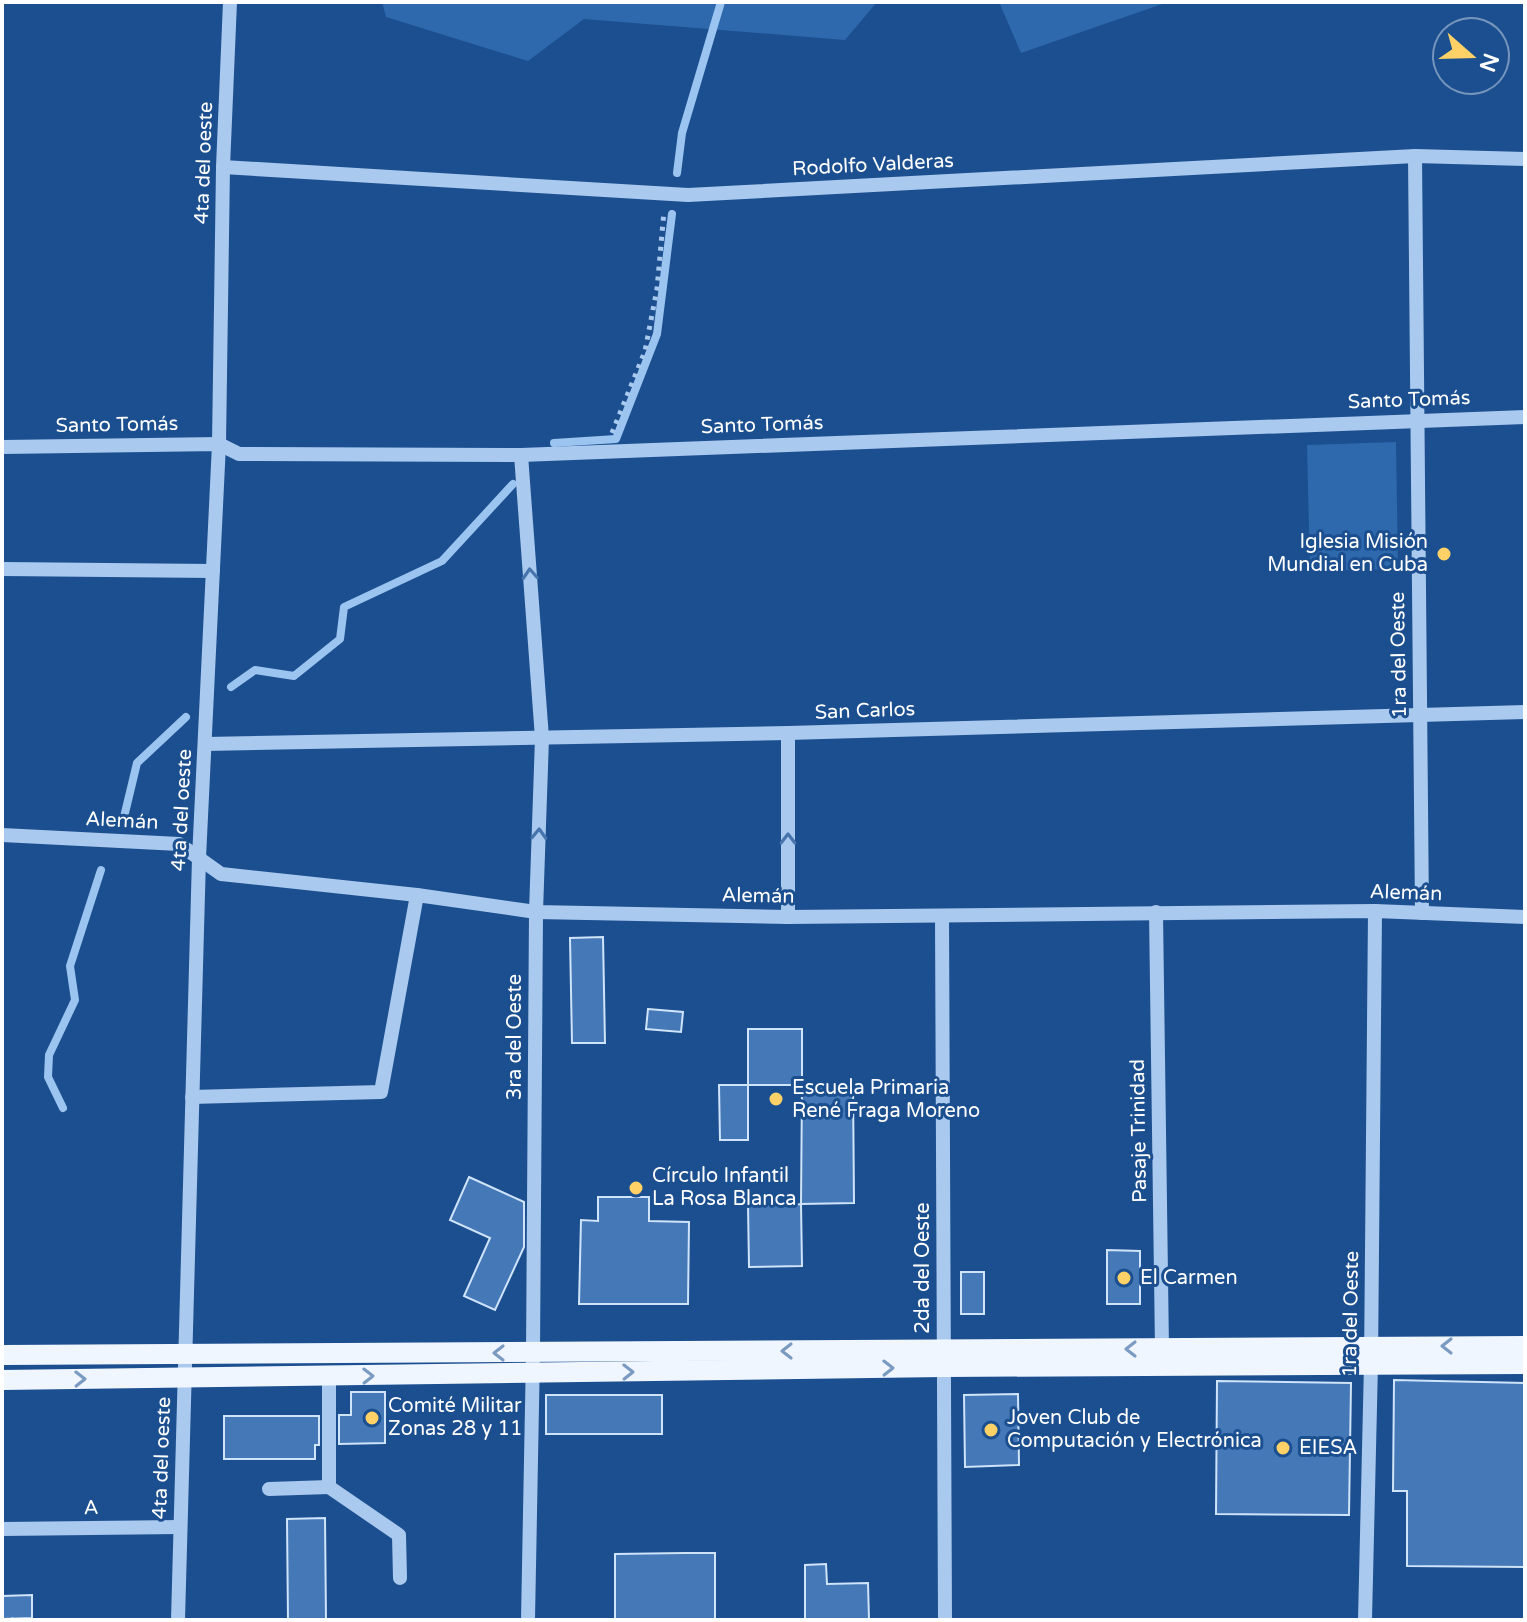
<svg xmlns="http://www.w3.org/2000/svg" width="1527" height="1622" viewBox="0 0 1527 1622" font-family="'Varela Round',sans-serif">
  <rect width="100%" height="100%" fill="#1b4f8f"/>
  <g fill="#2e69ad">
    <path d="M382 2H877L845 40 584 19 528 61 386 17Z"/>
    <path d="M999 2H1168L1021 53Z"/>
    <path d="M1396 442 1398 569 1310 571 1307 445Z"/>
  </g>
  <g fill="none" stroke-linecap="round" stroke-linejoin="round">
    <g stroke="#9cc4f0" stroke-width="8">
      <path d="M677 173 682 133 721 2"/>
      <path d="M554 443 616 439 657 334 672 214"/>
      <path d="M231 687 255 670 294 676 340 639 344 607 442 561 513 484"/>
      <path d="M124 817 137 763 186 717"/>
      <path d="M63 1108 48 1077 49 1055 75 1000 70 966 101 870"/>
    </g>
  </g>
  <g fill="#4478b7" stroke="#cfe3fa" stroke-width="2">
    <path d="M603 937 605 1043H572L570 938Z"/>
    <path d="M648 1009 683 1012 681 1032 646 1029Z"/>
    <path d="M748 1029H802V1085H853L854 1203 801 1204 802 1266 749 1267 748 1205 801 1204 802 1085H748V1140H720L719 1085H748Z"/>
    <path d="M469 1177 524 1202V1247L495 1310 464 1296 490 1238 450 1220Z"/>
    <path d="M598 1197H649V1221L689 1222 688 1304H579L581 1220 598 1221Z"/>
    <path d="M1107 1250 1140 1251V1304H1107Z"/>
    <rect x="961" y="1272" width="23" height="42"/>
    <path d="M1394 1380 1525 1383V1567L1407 1566V1491H1393Z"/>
    <path d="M1217 1381 1351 1383 1349 1515 1216 1514Z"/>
    <path d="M351 1392H385V1443L339 1444V1415H351Z"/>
    <path d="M1018 1394 1019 1465 965 1467 964 1395Z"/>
    <rect x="546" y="1395" width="116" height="39"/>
    <path d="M224 1416H319V1445H315V1459H224Z"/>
    <path d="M325 1518 326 1620H288L287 1519Z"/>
    <path d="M684 1553H715V1620H615V1554Z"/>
    <path d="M826 1564 827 1584 868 1583 869 1620H805V1565Z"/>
    <path d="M32 1595V1618L2 1619V1596Z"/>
  </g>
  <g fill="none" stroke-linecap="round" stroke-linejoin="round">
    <g stroke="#a9c9ee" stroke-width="5" stroke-dasharray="4 6" stroke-linecap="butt">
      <path d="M612 433 645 351 657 289 664 211"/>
      <path d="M12 1620 14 1619"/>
    </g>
    <g stroke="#a9c9ee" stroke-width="14">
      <path d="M1415 156 1422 913"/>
      <path d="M223 167 688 195 1415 156 1525 159"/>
      <path d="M2 447 219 444 239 454 521 455 1525 417"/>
      <path d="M521 455 542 738 536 912 533 1353 528 1620"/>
      <path d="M2 569 213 571"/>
      <path d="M788 733V917"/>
      <path d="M205 744 788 733 1525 712"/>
      <path d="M2 835 179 844 221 874 417 895 536 912 788 917 1375 911 1525 917"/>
      <path d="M1156 912 1162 1349"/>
      <path d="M942 916 945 1620"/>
      <path d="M192 1097 381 1092 417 895"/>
      <path d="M329 1376V1487L399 1535 400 1578"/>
      <path d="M269 1489 329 1487"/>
      <path d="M2 1529 180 1527"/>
      <path d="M178 1620 199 858 219 444 223 167 230 2"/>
      <path d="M1365 1620 1371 1364 1375 911"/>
    </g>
    <g stroke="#f0f6ff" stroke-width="20">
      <path d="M2 1355 1525 1346"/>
      <path d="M2 1380 944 1367 1525 1364"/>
    </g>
  </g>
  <defs><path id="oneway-chevron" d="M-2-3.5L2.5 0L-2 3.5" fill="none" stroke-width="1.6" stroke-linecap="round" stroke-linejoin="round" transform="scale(2)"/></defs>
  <g stroke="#4674ac">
    <use href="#oneway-chevron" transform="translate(530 574) rotate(-94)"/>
    <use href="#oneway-chevron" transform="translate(539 834) rotate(-88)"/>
    <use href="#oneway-chevron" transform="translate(788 839) rotate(-90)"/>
  </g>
  <g stroke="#7b9ac1">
    <use href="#oneway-chevron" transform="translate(1447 1346) rotate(180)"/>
    <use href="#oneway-chevron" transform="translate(1131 1349) rotate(180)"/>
    <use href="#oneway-chevron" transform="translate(787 1351) rotate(180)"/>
    <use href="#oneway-chevron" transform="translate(499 1353) rotate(180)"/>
    <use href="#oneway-chevron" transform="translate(888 1368) rotate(-1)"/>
    <use href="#oneway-chevron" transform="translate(628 1372) rotate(-1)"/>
    <use href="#oneway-chevron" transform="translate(368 1376) rotate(-1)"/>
    <use href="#oneway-chevron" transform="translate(80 1379) rotate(-1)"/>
  </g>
  <g fill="#ffd166" stroke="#1b4f8f" stroke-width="3">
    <circle cx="1444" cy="554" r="8"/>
    <circle cx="776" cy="1099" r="8"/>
    <circle cx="636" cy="1188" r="8"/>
    <circle cx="1124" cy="1278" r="8"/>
    <circle cx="372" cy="1418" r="8"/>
    <circle cx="991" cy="1430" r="8"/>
    <circle cx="1283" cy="1448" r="8"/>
  </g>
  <g text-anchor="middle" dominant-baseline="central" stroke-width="6" stroke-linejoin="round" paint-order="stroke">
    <g font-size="20" fill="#fff" stroke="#1b4f8f">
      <text transform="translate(204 163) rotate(-88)">4ta del oeste</text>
      <text transform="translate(873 165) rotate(-3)">Rodolfo Valderas</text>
      <text transform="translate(1409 400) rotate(-2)">Santo Tomás</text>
      <text transform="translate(117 425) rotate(-1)">Santo Tomás</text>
      <text transform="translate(762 425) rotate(-2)">Santo Tomás</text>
      <text transform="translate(1399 655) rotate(-91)">1ra del Oeste</text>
      <text transform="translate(865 711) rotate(-2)">San Carlos</text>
      <text transform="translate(182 810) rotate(-87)">4ta del oeste</text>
      <text transform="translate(122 821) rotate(3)">Alemán</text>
      <text transform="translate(1406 893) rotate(2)">Alemán</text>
      <text transform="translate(758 896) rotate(1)">Alemán</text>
      <text transform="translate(515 1037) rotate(-90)">3ra del Oeste</text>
      <text transform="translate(1139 1131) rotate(-91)">Pasaje Trinidad</text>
      <text transform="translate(923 1268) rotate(-90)">2da del Oeste</text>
      <text transform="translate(1351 1314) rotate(-89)">1ra del Oeste</text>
      <text transform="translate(162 1458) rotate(-88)">4ta del oeste</text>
      <text transform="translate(91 1508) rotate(-1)">A</text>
    </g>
    <g font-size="20" fill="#fff" stroke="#1b4f8f" text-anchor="start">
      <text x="1428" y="542" text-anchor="end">Iglesia Misión<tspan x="1428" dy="23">Mundial en Cuba</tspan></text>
      <text x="792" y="1088">Escuela Primaria<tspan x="792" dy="23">René Fraga Moreno</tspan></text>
      <text x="652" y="1176">Círculo Infantil<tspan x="652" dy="23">La Rosa Blanca</tspan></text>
      <text x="1140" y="1278">El Carmen</text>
      <text x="388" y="1406">Comité Militar<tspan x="388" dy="23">Zonas 28 y 11</tspan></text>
      <text x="1007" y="1418">Joven Club de<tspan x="1007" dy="23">Computación y Electrónica</tspan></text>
      <text x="1299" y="1448">EIESA</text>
    </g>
  </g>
  <rect width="1527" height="1622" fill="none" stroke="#ffffff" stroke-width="8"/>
  <g transform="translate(1471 56) rotate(110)"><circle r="38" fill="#1b4f8f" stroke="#7695bc" stroke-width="2"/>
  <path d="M0-6L14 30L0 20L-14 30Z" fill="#ffd166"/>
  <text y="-12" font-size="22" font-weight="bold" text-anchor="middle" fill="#ffffff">N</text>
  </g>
</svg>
